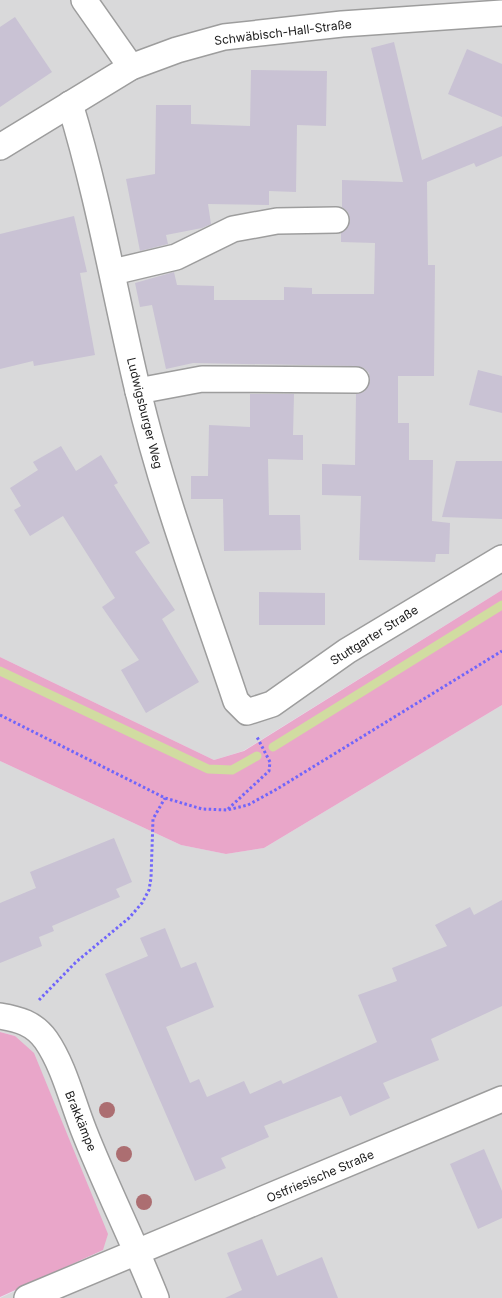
<svg xmlns="http://www.w3.org/2000/svg" width="502" height="1298" viewBox="0 0 502 1298" font-family="Inter,sans-serif">
  <rect width="100%" height="100%" fill="#e9e1ee"/>
  <g fill="#d9d9da">
    <path d="M0 0H502V590L243 751 214 760 0 657Z"/>
    <path d="M502 705V1298H0L103 1250 15 1036 0 1032V761L181 845 226 854 264 848Z"/>
  </g>
  <g fill="#e9a6c9">
    <path d="M502 590V705L264 848 226 854 181 845 0 761V657L214 760 244 751Z"/>
    <path d="M0 1032 15 1036 34 1053 108 1234 103 1250 0 1297Z"/>
  </g>
  <g fill="none" stroke-linecap="round" stroke-linejoin="round">
    <g stroke="#d1dca1" stroke-width="9">
      <path d="M0 671 208 769 232 770 257 756"/>
      <path d="M273 747 502 605"/>
    </g>
  </g>
  <g fill="#c9c2d4">
    <path d="M15 17 52 72 0 107V27Z"/>
    <path d="M394 42 422 160 502 126V156L476 167 474 163 427 182 428 265H435L434 376H398V423H409V460H433L432 521 450 523 449 554H436L435 562 359 560 361 496 322 495V464L355 465 356 394 364 392 370 381 369 373 364 368 356 366 193 363 166 369 152 305 140 307 135 283 174 272 177 285 214 286V300H284V287L312 288V294H374L375 243 341 242V233L348 227 350 220 348 212 342 207V180L403 182 371 48Z"/>
    <path d="M467 49 502 64V117L448 94Z"/>
    <path d="M251 70 327 71 326 126 297 125 296 192 269 191V205L208 204 211 224 202 228 166 235 168 244 140 251 126 179 155 174 156 105H191V124L250 126Z"/>
    <path d="M74 216 87 272 80 273 95 355 34 366 33 361 0 369V234Z"/>
    <path d="M478 370 502 376V413L469 405Z"/>
    <path d="M250 394H294L293 435H303V460L268 459 269 515H300L301 550 224 551 223 499H191V476H208L209 425 250 427Z"/>
    <path d="M61 446 76 471 101 455 118 483 114 485 150 543 135 552 175 610 162 619 199 682 146 713 121 670 139 660 102 607 115 598 63 516 30 536 14 510 21 506 10 488 38 470 33 462Z"/>
    <path d="M456 461H502V519L442 517Z"/>
    <path d="M259 592 325 593V625H259Z"/>
    <path d="M114 838 132 882 116 889 120 897 52 926 54 931 39 937 42 946 0 963V903L36 888 30 872Z"/>
    <path d="M502 900V1006L431 1039 439 1060 383 1083 390 1098 350 1116 341 1096 264 1126 269 1137 221 1158 226 1168 195 1181 105 974 148 956 140 938 165 928 181 968 196 962 214 1007 166 1027 190 1083 199 1079 207 1097 244 1081 250 1094 281 1080 283 1084 377 1042 358 995 397 981 392 968 447 946 435 925 470 907 474 915Z"/>
    <path d="M484 1149 502 1191V1218L478 1229 450 1164Z"/>
    <path d="M262 1239 277 1276 322 1257 338 1298H225L242 1290 227 1253Z"/>
  </g>
  <g fill="none" stroke-linecap="round" stroke-linejoin="round">
    <defs>
      <g id="street">
        <path d="M84 0 131 67"/>
        <path d="M70 104C99 199 115 295 138 391 163 497 202 599 236 701L247 712 272 704 347 651 502 558"/>
        <path d="M0 147 131 67 177 50 224 37 342 24 502 13"/>
        <path d="M113 272 176 257 233 229 277 221 336 220"/>
        <path d="M138 391 202 379 356 380"/>
        <path d="M0 1016C18 1019 34 1023 46 1040 64 1066 72 1101 84 1131 106 1187 134 1242 156 1298"/>
        <path d="M27 1298 502 1099"/>
      </g>
    </defs>
    <use href="#street" stroke="#9d9d9d" stroke-width="28"/>
    <g stroke="#7065fb" stroke-width="3" stroke-dasharray="2.5 2.5" stroke-linecap="butt">
      <path d="M0 715 165 798 202 809 227 810 248 805 277 789 502 651"/>
      <path d="M228 809 269 771 270 762 257 737"/>
      <path d="M39 1000 76 962 129 918 142 903 149 890 151 878 153 819 165 798"/>
    </g>
    <use href="#street" stroke="#fff" stroke-width="25"/>
  </g>
  <g fill="#ac6e71">
    <circle cx="107" cy="1110" r="8"/>
    <circle cx="124" cy="1154" r="8"/>
    <circle cx="144" cy="1202" r="8"/>
  </g>
  <g text-anchor="middle" dominant-baseline="central" stroke-width="4" stroke-linejoin="round" paint-order="stroke">
    <g font-size="12" fill="#1c1c1c" stroke="#fff">
      <text transform="translate(283 32) rotate(-7)">Schwäbisch-Hall-Straße</text>
      <text transform="translate(145 413) rotate(76)">Ludwigsburger Weg</text>
      <text transform="translate(374 635) rotate(-32)">Stuttgarter Straße</text>
      <text transform="translate(81 1121) rotate(68)">Brakkämpe</text>
      <text transform="translate(320 1176) rotate(-23)">Ostfriesische Straße</text>
    </g>
  </g>
</svg>
